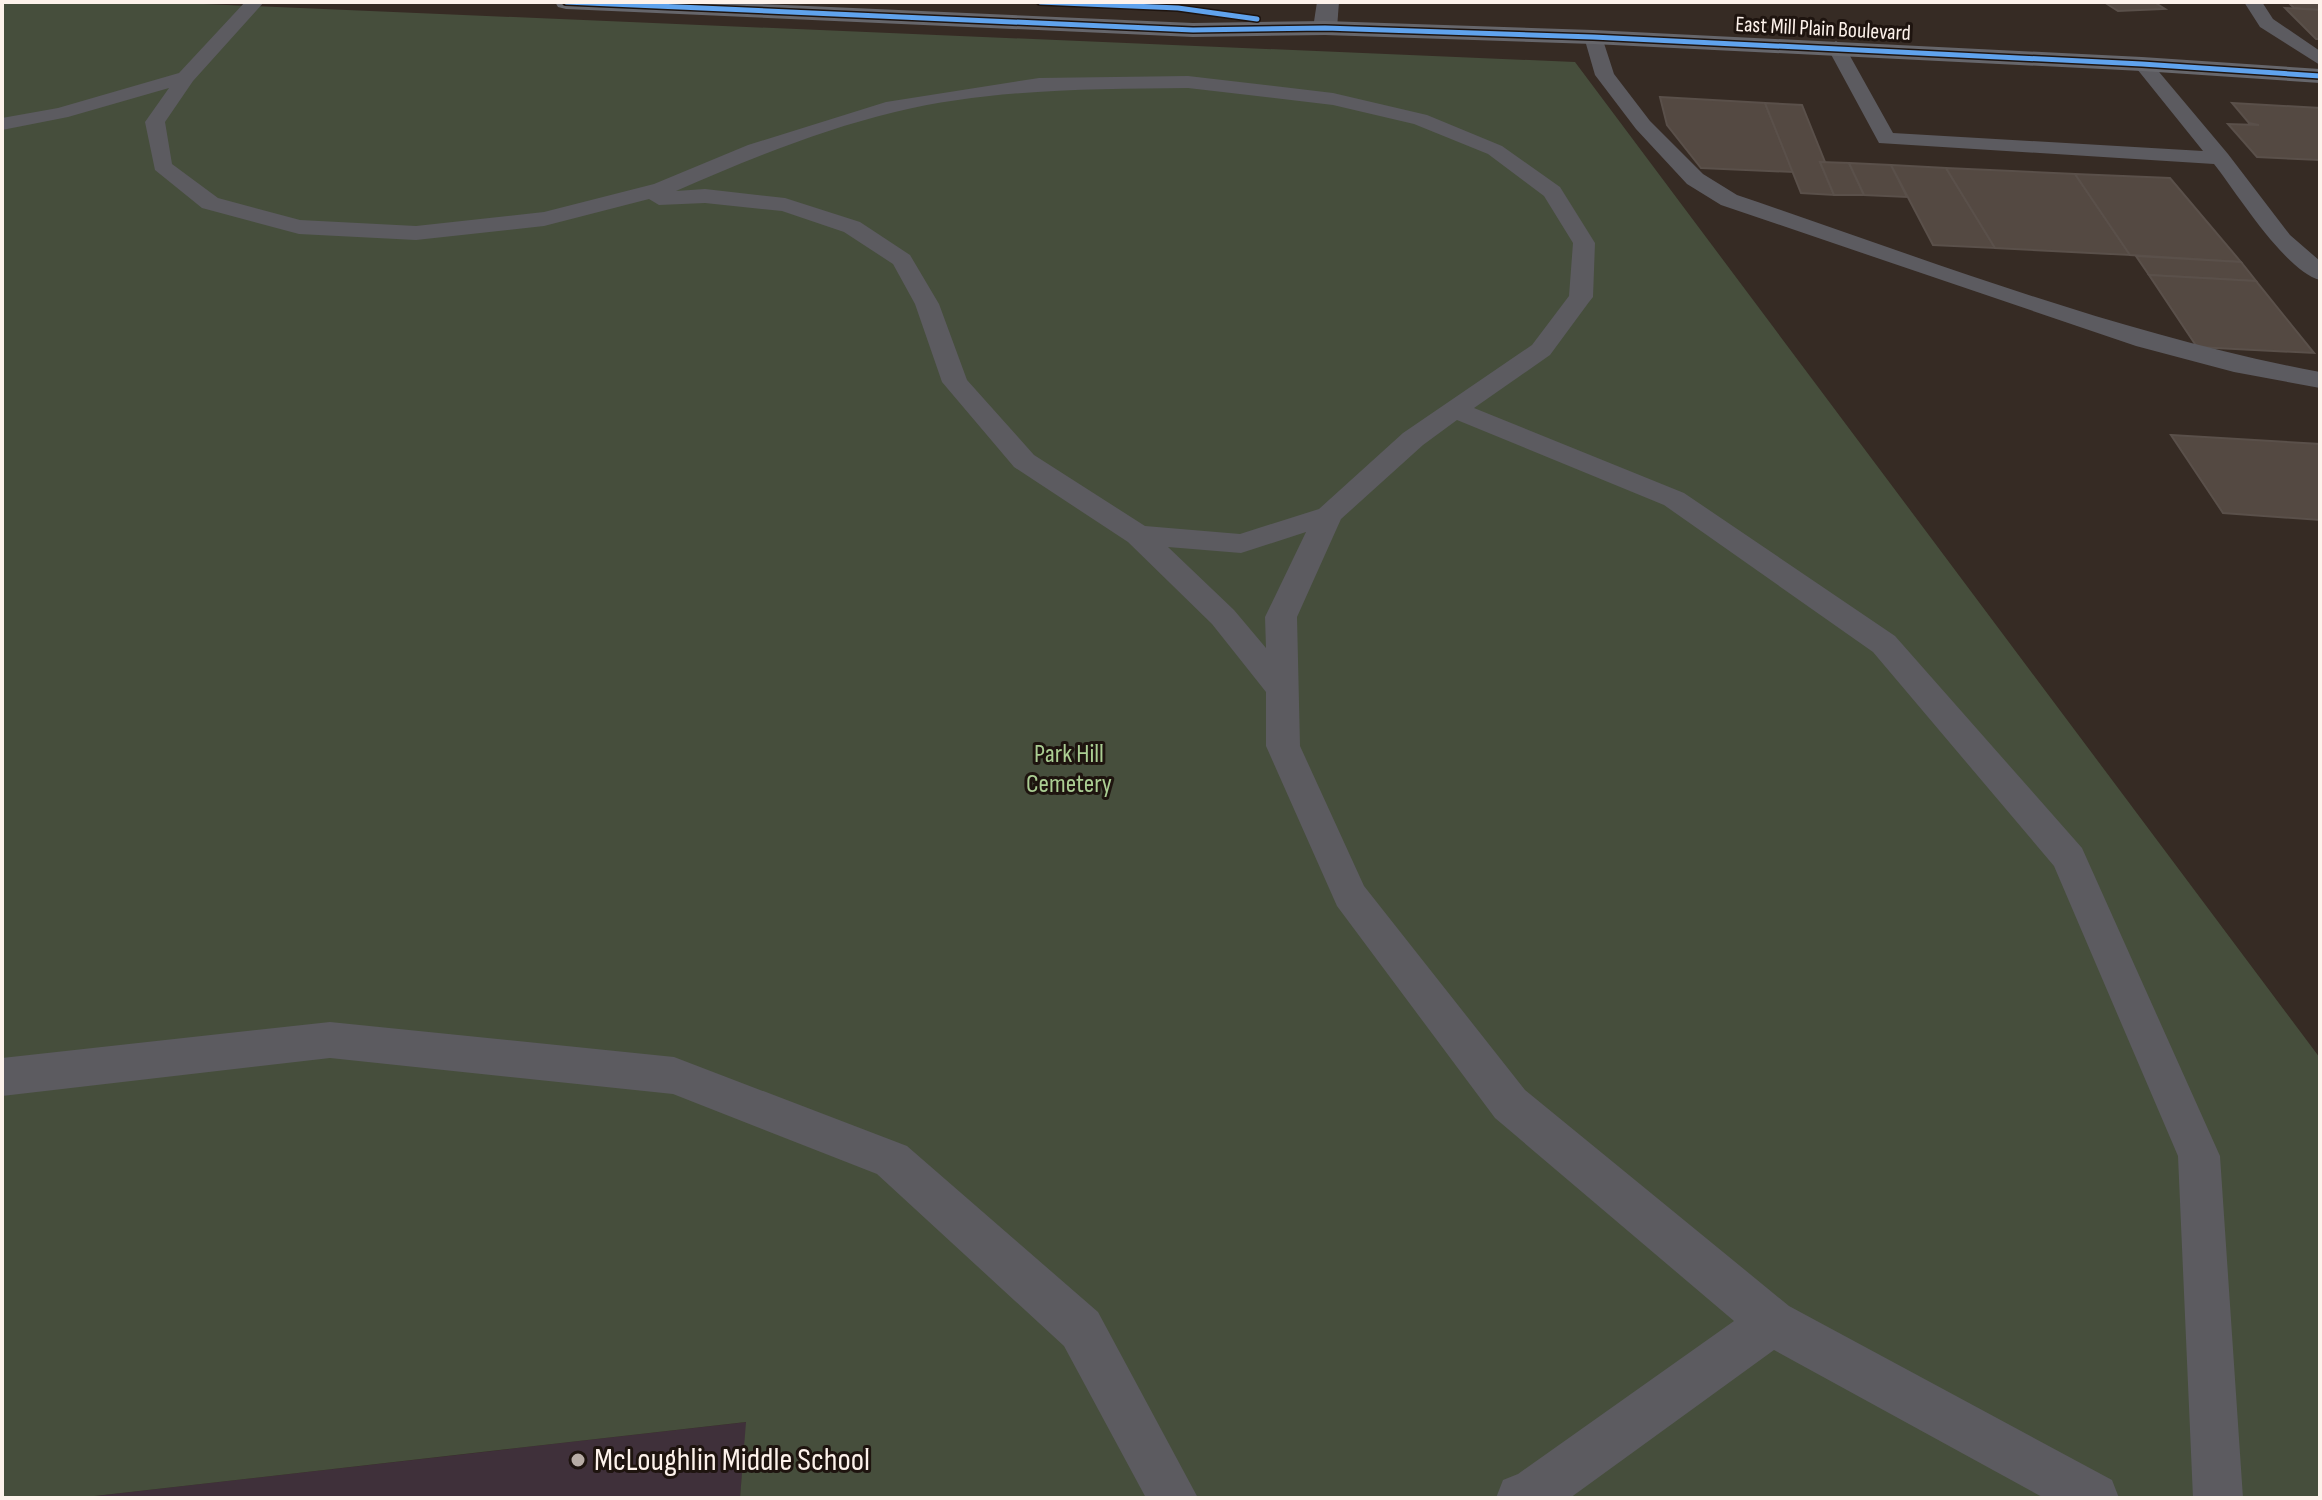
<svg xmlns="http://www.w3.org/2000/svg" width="2322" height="1500" viewBox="0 0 2322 1500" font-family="'Sofia Sans Condensed',sans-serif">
  <rect width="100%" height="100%" fill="#362b24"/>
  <path fill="#3f303a" d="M747 1422 740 1498H77Z"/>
  <path fill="#464e3c" d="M2 2H158L1575 62 2320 1058V1498H740L746 1422 77 1498H2Z"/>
  <g fill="#544942" stroke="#5a504a" stroke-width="2">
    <path d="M2104 2H2154L2165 9 2118 11Z"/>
    <path d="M2288 2H2320V10L2294 8Z"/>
    <path d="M2285 8 2320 10V39H2316Z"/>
    <path d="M1660 97 1765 103 1793 172 1701 168 1667 125Z"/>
    <path d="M1765 103 1802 105 1825 162H1820L1834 195 1801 193Z"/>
    <path d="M2232 103 2320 108V160L2257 157 2228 124 2259 125 2249 123Z"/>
    <path d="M1820 162 1849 163 1864 195H1834Z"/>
    <path d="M1849 163 1891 165 1907 197 1864 195Z"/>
    <path d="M1891 165 1946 168 1995 248 1933 245Z"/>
    <path d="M1946 168 2075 174 2130 255 1995 248Z"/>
    <path d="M2075 174 2170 178 2241 262 2130 255Z"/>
    <path d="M2136 256 2241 262 2256 281 2149 275Z"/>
    <path d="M2149 275 2256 281 2314 353 2197 347Z"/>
    <path d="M2171 435 2320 444V520L2223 513Z"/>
  </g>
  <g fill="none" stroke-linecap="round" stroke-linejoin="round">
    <g fill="#5c5b60" fill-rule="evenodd">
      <path d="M245 2H264L193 81 165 122 172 164 218 198 300 220 416 226 544 212 654 184 748 145 886 102 1039 78 1188 76 1333 93 1427 115 1502 146 1560 187 1595 243 1593 297 1589 302 1550 355 1474 408 1684 493 1895 636 2082 848 2220 1156 2243 1498H2193L2178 1156 2054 866 1873 652 1664 505 1457 420 1423 445 1341 519 1297 617 1300 746 1364 886 1525 1090 1789 1306 2112 1480 2119 1498H2044L1774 1350 1570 1498H1496L1503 1480 1518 1474 1734 1321 1495 1118 1337 906 1266 746V692L1212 624 1128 542 1014 467 942 382 915 304 893 264 844 232 782 211 705 203 659 205 649 199 544 226 416 240 299 234 202 208 155 170 145 122 169 88 68 117 2 130V118L58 108 179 73ZM1188 88 1333 105 1414 124 1488 154 1544 196 1573 243 1569 296 1532 345 1403 433 1319 509 1240 534 1145 526 1034 455 967 380 939 304 910 255 860 222 785 198 705 189 676 191C747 160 820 130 895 112 991 89 1090 89 1188 88ZM1306 532 1265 617 1266 648 1234 610 1168 547 1241 553Z"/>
      <path d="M2244 2H2262L2273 19 2320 51V65L2260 27Z"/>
      <path d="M1593 32 1602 37 1614 74 1650 121 1703 174 1737 195C1929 260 2120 335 2320 372V388L2234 372 2136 346 1721 205 1687 184 1636 129 1595 75 1584 37Z"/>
      <path d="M1836 41 1845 47 1893 133 2203 151 2133 64 2135 60H2149L2228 154 2290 235 2320 261V280C2285 271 2237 193 2214 164L1879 143 1827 47Z"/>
      <path d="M330 1022 674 1057 907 1146 1098 1312 1198 1498H1146L1064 1346 877 1174 673 1094 330 1058 2 1096V1058Z"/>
    </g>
    <path fill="#5c5b60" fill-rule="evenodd" d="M1317 2H1339L1337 28 1333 33H1317L1313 28Z"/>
    <path fill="#66666b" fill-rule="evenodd" d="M555 2H719L1193 23 1325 21 1593 30 2142 57 2320 69V83L2142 71 1593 44 1325 35 1193 37 566 9 558 7Z"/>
    <defs>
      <g id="cycleway">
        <path d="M566 2 1193 30 1325 28 1593 37 2142 64 2320 76"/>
        <path d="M1040 2 1178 8 1257 19"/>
      </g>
    </defs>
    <use href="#cycleway" stroke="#1e140f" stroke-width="8"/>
    <use href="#cycleway" stroke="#60a3ed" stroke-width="5"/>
  </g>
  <circle fill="#b7aca5" stroke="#1e140f" stroke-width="3" cx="578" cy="1460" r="8"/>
  <g text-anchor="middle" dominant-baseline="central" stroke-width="6" stroke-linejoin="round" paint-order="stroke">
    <g font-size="22" fill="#fdf2eb" stroke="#1e140f">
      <text transform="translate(1823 29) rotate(3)">East Mill Plain Boulevard</text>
    </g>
    <g font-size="26" fill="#abce93" stroke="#1e140f">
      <text x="1069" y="754">Park Hill<tspan x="1069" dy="30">Cemetery</tspan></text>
    </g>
    <g font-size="32" fill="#fdf2eb" stroke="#1e140f" text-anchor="start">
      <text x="594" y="1460">McLoughlin Middle School</text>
    </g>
  </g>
  <rect width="2322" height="1500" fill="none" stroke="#fdf2eb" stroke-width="8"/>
</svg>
